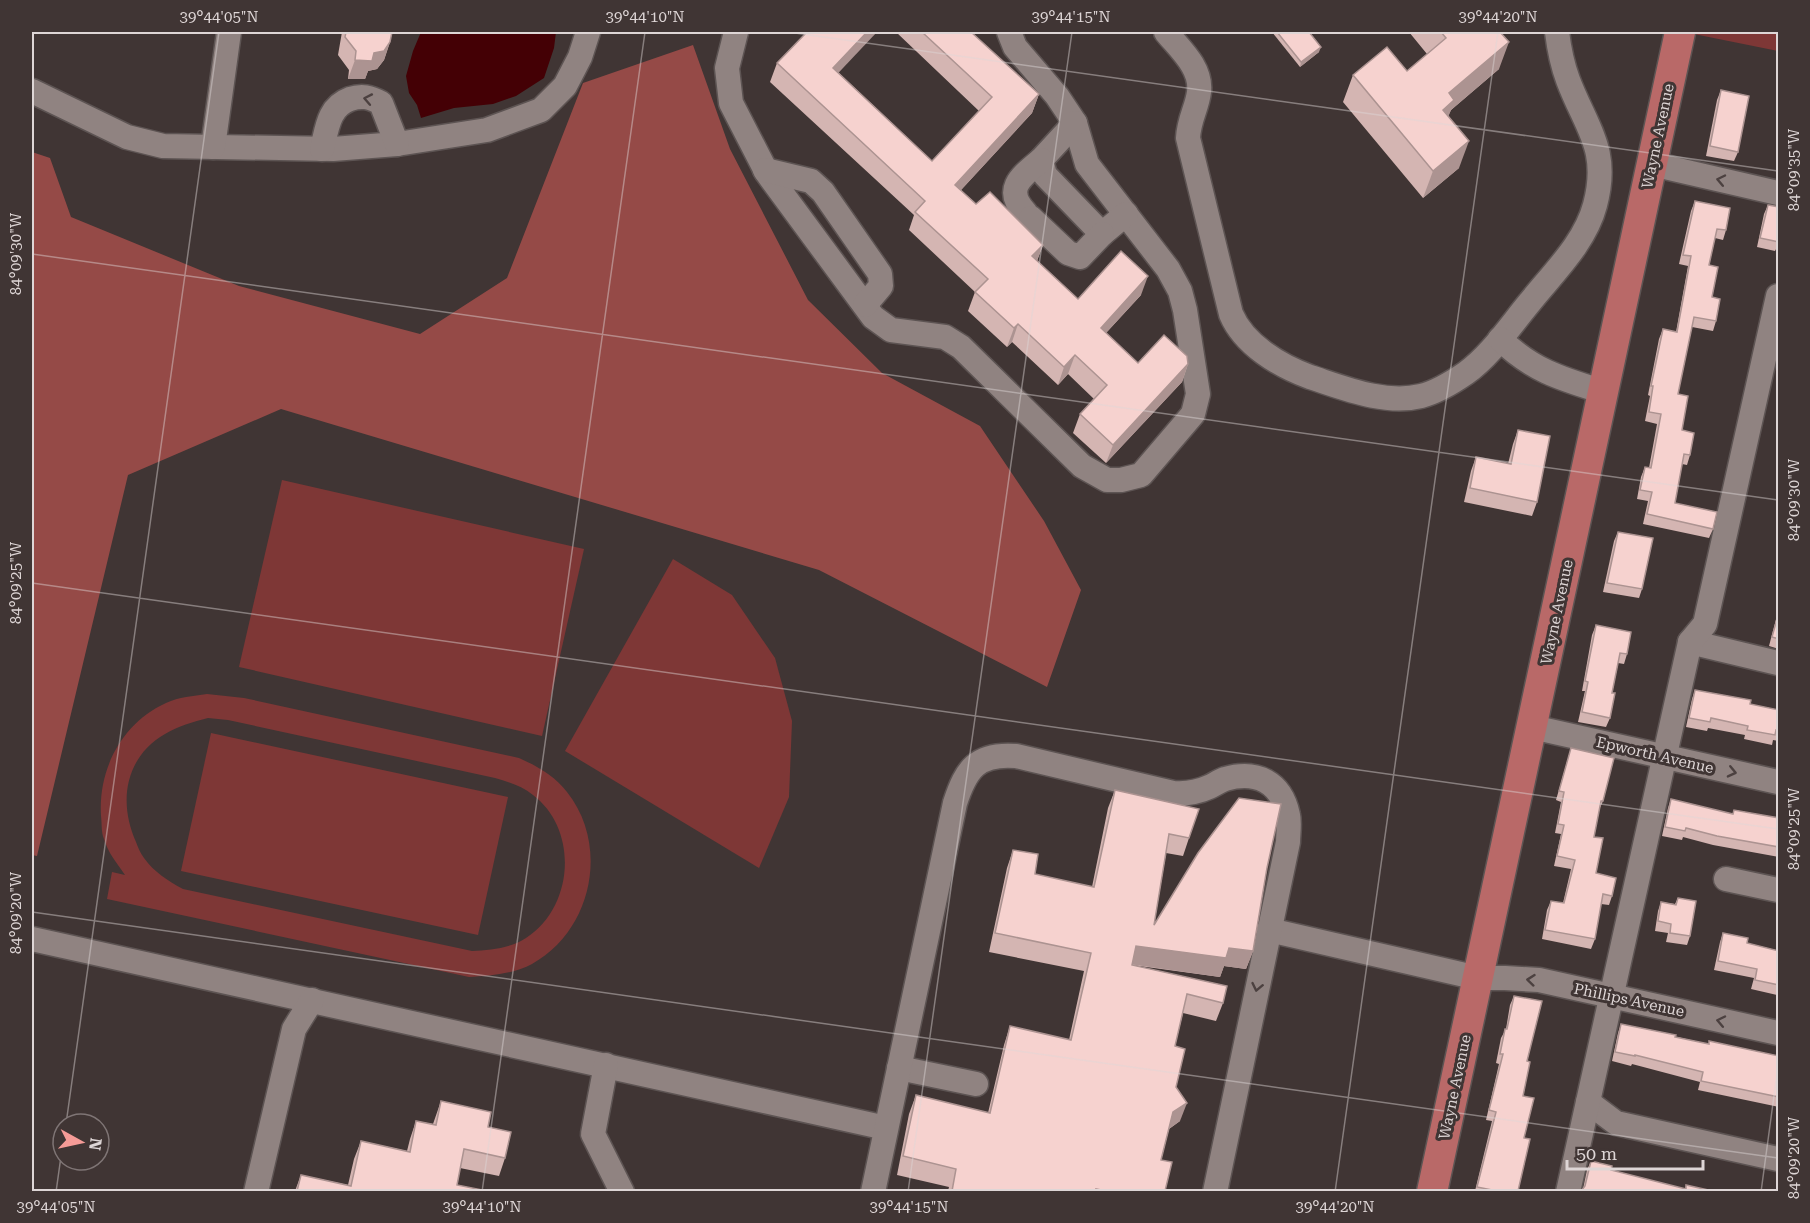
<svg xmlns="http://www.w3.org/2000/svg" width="1810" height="1223" viewBox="0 0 1810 1223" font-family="'Roboto Serif',serif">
  <rect width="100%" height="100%" fill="#403534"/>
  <g fill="#7e3736" fill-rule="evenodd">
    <path d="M1684 32H1778V51Z"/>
    <path d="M282 480 584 549 542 736 239 667Z"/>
    <path d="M673 559 732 595 775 658 792 721 789 797 759 868 565 751Z"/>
    <path d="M207 694 244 698 519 758C537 766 555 776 567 792 610 846 592 931 532 964 514 974 489 976 469 977L107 899 112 872 125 875C117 863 108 853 104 839 101 832 102 823 101 816 98 769 122 723 166 703 179 697 193 696 207 694ZM208 718 228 720 495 778C509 782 522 786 533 795 579 830 574 907 526 938 511 948 490 950 472 951L183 889C168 881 154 872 144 858 140 853 138 847 136 842 118 802 125 757 165 734 178 726 193 722 208 718Z"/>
    <path d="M211 733 508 797 478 935 181 871Z"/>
  </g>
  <path fill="#954a47" d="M693 45 730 149 808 300 882 373 980 426 1044 521 1081 590 1047 687 819 570 281 409 128 475 37 856 32 855V152L50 158 71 217 239 286 420 334 507 278 583 83Z"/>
  <path fill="#440005" d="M421 32H556L554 48 544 78 516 96 493 104 454 108 421 118 417 105 409 93 406 76 413 51Z"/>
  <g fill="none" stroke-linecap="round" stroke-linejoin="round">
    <defs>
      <g id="minor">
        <path d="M736 32 727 68 731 103 767 173 873 317 891 330 945 337 961 347 1082 466 1107 480H1121L1141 475 1193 414 1198 394 1185 310 1180 291 1168 269 1087 164 1075 123 1057 96 1015 47 1009 32"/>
        <path d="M1166 32C1180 49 1202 68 1199 92 1197 108 1189 119 1188 138L1231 314C1244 345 1280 366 1310 377 1344 388 1385 405 1421 396 1437 392 1453 382 1466 373 1491 355 1510 326 1530 302 1553 273 1585 243 1595 205 1610 149 1586 128 1568 80 1562 64 1559 48 1557 32"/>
        <path d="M32 91 127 137 163 146 333 149 397 144 487 130 541 110 565 86 580 57 588 32"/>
        <path d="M1075 123 1041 160 1045 175 1102 234 1126 214"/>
        <path d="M213 147 229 32"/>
        <path d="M322 149C327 129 328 107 350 99 362 95 370 97 381 103L397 144"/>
        <path d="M1652 164 1778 193"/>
        <path d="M765 170 811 181 823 192 880 274 881 286 865 305"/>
        <path d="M1025 212C1003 189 1022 176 1041 160"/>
        <path d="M1031 218 1068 253 1080 257 1102 234"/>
        <path d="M1500 339C1533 371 1562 379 1604 392"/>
        <path d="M1690 642 1778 663"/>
        <path d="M1532 727 1778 782"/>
        <path d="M1726 879 1778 890"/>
        <path d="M1269 930 1478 978H1505L1539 980 1778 1033"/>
        <path d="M32 939 886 1128"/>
        <path d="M606 1065 593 1134 622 1192"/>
        <path d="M899 1068 976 1084"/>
        <path d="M1588 1102 1616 1123 1778 1159"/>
        <path d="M256 1192 294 1029 312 1000"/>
        <path d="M873 1192 955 803C966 769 977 753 1016 756L1173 793C1186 794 1196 793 1209 787 1214 785 1219 781 1225 779 1257 770 1281 782 1288 815 1290 823 1288 834 1288 842L1215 1192"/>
        <path d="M1568 1192 1690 642 1705 624 1778 296"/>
      </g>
      <path id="major" d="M1432 1192 1680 32"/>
    </defs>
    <use href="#minor" stroke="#5d5453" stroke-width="27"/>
    <use href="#major" stroke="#5d5453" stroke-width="33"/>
    <use href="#minor" stroke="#908381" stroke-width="24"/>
    <use href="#major" stroke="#b96968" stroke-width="30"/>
  </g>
  <g fill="#d4b5b2">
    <path d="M342 32H392L390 42 384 60 377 69 368 71 365 79H348L349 70 338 55Z"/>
    <path d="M896 32H971L1039 94 1032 113 961 190 976 204 1043 245 1037 261 1078 299 1141 295 1106 333 1138 363 1188 364 1182 382 1106 463 1073 433 1080 414 1094 399 1068 374 1058 385 1012 342 1007 347 968 311 975 292 909 230 914 215 770 82 777 63 839 73 932 161 979 111Z"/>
    <path d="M1272 32H1309L1319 52 1300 67Z"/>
    <path d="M1409 32H1500L1499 69 1451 110 1448 116 1459 168 1423 198 1343 102 1353 75 1407 71 1427 54Z"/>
    <path d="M1721 90 1738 152 1734 161 1706 156 1717 100Z"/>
    <path d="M1695 201 1726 230 1723 240 1715 238 1709 265 1712 297 1716 321 1713 331 1692 327 1678 394 1682 430 1690 455 1687 465 1682 464 1675 503 1713 529 1709 538 1643 524 1648 501 1637 499 1641 477 1645 467 1649 468 1657 424 1645 421 1650 396 1648 395 1659 339 1663 329 1676 332 1688 266 1679 264 1691 211Z"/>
    <path d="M1768 205 1779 207V245H1778L1775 251 1757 247 1764 214Z"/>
    <path d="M1518 430 1537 502 1532 516 1464 502 1471 471 1476 457 1508 464 1513 444Z"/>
    <path d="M1618 532 1642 589 1639 598 1603 592 1614 541Z"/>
    <path d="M1779 608V649L1769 646Z"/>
    <path d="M1596 625 1627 654 1624 664 1618 663 1612 693 1610 718 1606 727 1578 722 1585 691H1582L1592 635Z"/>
    <path d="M1695 690 1750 704 1779 710V741L1773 740 1772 745 1744 739 1745 735 1708 728 1707 731 1686 727 1692 699Z"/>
    <path d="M1571 748 1603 801 1599 810 1594 837 1596 873 1612 896 1609 905 1601 904 1595 939 1591 949 1542 939 1547 910 1551 901 1563 903 1571 869 1554 866 1561 834 1555 833 1561 802 1556 800Z"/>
    <path d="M1115 790 1189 838 1183 856 1166 853 1154 925 1267 868 1253 951 1246 969 1224 966 1220 977 1132 965 1223 1003 1216 1021 1183 1013 1175 1046 1176 1087 1180 1121 1169 1129 1161 1160 1165 1191H948L949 1187 897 1175 909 1114 916 1095 988 1113 1004 1045 1010 1026 1069 1040 1084 971 989 952 1007 868 1013 850 1035 874 1092 887 1108 808Z"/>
    <path d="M1671 799 1733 814 1734 810 1779 818V857L1713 845 1683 837 1682 840 1662 836 1668 808Z"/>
    <path d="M1678 898 1690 936 1687 945 1666 942 1668 933 1655 931 1658 911 1661 902 1675 904Z"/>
    <path d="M1723 933 1747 943 1779 951V994L1777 995 1751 989 1754 978 1714 970 1720 942Z"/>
    <path d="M1514 996 1527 1061 1523 1096 1524 1138 1518 1191H1475L1492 1121 1486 1120 1499 1064 1496 1063 1501 1038 1506 1029 1510 1005Z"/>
    <path d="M1621 1024 1708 1044 1779 1056V1107L1698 1090 1700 1082 1632 1064 1631 1066 1612 1061 1618 1033Z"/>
    <path d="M441 1101 488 1127 505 1158 499 1176 460 1168 457 1185 487 1191H295L301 1175 348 1185 354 1159 361 1141 407 1151 410 1139 416 1121 433 1124Z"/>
    <path d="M1591 1161 1611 1170 1685 1189 1686 1185 1707 1191 1583 1189 1587 1170Z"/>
  </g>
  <g fill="#ac9391">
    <path d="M867 32H877L826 86 833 68Z"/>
    <path d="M390 42 384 60 377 69 368 71 365 79H348L355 60Z"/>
    <path d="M1509 42 1499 69 1451 110 1444 127 1433 136 1449 93Z"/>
    <path d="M1321 47 1319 52 1300 67 1301 62Z"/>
    <path d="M1039 94 1032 113 949 203 955 185Z"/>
    <path d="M1469 141 1459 168 1423 198 1433 171Z"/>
    <path d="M1043 245 1036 263 1032 256Z"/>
    <path d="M1148 276 1141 295 1094 346 1101 328Z"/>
    <path d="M1018 324 1012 342 1007 347 1014 328Z"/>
    <path d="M1075 355 1068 374 1058 385 1064 367Z"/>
    <path d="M1188 364 1182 382 1106 463 1113 445Z"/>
    <path d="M1136 946 1229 948 1253 951 1246 969 1224 966 1220 977 1129 964Z"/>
    <path d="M1187 1103 1180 1121 1166 1131 1173 1112Z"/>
  </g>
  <g fill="#f6d2cf" stroke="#ac9391" stroke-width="1.5">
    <path d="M346 32H392L390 42 384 51 374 53 372 61 355 60 356 51 345 37Z"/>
    <path d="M807 32H867L833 68 932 161 992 97 922 32H971L1039 94 955 185 976 204 990 192 1043 245 1032 256 1078 299 1121 251 1148 276 1101 328 1138 363 1164 335 1187 356 1188 364 1113 445 1080 414 1107 385 1075 355 1064 367 1018 324 1014 328 975 292 988 279 915 212 925 201 777 63Z"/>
    <path d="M1277 32H1309L1321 47 1301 62Z"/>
    <path d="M1441 32H1500L1509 42 1449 93 1454 100 1443 110 1469 141 1433 171 1353 75 1387 47 1407 71 1446 38Z"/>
    <path d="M1721 90 1749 96 1738 152 1710 146Z"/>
    <path d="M1695 201 1730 208 1726 230 1717 229 1709 265 1718 267 1712 297 1720 299 1716 321 1694 317 1678 394 1688 396 1682 430 1694 433 1690 455 1684 454 1675 503 1717 512 1713 529 1647 514 1652 492 1640 490 1645 467 1651 468 1661 414 1649 412 1653 386H1651L1663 329 1677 332 1691 256 1683 255Z"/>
    <path d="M1768 205 1779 207V242L1760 238Z"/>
    <path d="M1518 430 1550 436 1537 502 1470 488 1476 457 1511 464Z"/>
    <path d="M1618 532 1653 538 1642 589 1607 583Z"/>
    <path d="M1779 612V639L1772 637Z"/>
    <path d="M1596 625 1631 632 1627 654 1620 653 1612 693H1615L1610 718 1582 712 1588 682 1585 681Z"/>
    <path d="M1695 690 1751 700 1750 704 1779 710V731L1776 730 1775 735 1747 730 1748 726 1711 718 1710 722 1689 718Z"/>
    <path d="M1571 748 1614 758 1603 801H1601L1594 837 1603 838 1596 873 1616 878 1612 896 1603 894 1595 939 1545 930 1551 901 1564 903 1575 860 1557 856 1564 825 1558 824 1564 792 1559 791Z"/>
    <path d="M1115 790 1199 809 1189 838 1169 834 1154 925 1198 853 1239 798 1281 804 1267 868 1253 951 1229 948 1226 958 1136 946 1132 965 1227 986 1223 1003 1187 994 1175 1046 1185 1049 1176 1087 1187 1103 1173 1112 1161 1160 1172 1162 1165 1191H1106L1096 1189V1191H952L956 1169 903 1156 916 1095 990 1113 1010 1026 1071 1040 1091 953 995 933 1013 850 1038 854 1035 874 1094 887Z"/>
    <path d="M1671 799 1733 814 1734 810 1779 818V847L1717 836 1686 828 1685 831 1665 827Z"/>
    <path d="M1678 898 1696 901 1690 936 1670 933 1671 924 1658 921 1661 902 1676 905Z"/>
    <path d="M1723 933 1748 938 1747 943 1779 951V985L1755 980 1757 969 1718 961Z"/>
    <path d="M1514 996 1542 1001 1527 1061 1530 1062 1523 1096 1534 1098 1524 1138 1530 1139 1518 1191H1497L1477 1187 1496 1112 1489 1110 1503 1054H1500L1505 1029H1507Z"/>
    <path d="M1621 1024 1676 1035 1675 1037 1709 1044V1041L1779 1056V1097L1701 1081 1703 1072 1635 1055V1056L1615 1052Z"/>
    <path d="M441 1101 491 1112 488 1127 511 1132 505 1158 464 1149 457 1185 487 1191H297L301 1175 351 1186 361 1141 410 1152 416 1121 436 1125Z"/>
    <path d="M1591 1161 1612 1166 1611 1170 1686 1189V1185L1708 1190 1707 1191H1581L1585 1186Z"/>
  </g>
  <defs><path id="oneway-chevron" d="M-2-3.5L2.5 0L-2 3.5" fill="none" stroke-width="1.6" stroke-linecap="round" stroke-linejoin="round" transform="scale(1.5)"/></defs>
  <g stroke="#4c4140">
    <use href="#oneway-chevron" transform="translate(368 99) rotate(-169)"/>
    <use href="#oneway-chevron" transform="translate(1721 180) rotate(-168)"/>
    <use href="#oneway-chevron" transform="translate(1732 772) rotate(13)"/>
    <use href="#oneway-chevron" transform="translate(1531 980) rotate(-174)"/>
    <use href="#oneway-chevron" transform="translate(1257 987) rotate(102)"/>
    <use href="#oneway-chevron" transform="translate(1721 1021) rotate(-168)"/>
  </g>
  <path fill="none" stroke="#ded6d6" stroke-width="1.5" stroke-opacity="0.45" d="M788 32 1778 171M32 254 1778 500M32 583 1778 829M32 912 1778 1158M66 1124 219 32M56 1192 63 1142M482 1192 645 32M908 1192 1072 32M1335 1192 1498 32M1761 1192 1778 1066"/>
  <g text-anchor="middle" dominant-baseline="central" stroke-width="6" stroke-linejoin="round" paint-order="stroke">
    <g font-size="15" fill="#ded6d6" stroke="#403534">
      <text transform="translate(1658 136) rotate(-78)">Wayne Avenue</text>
      <text transform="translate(1557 612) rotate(-78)">Wayne Avenue</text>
      <text transform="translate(1655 755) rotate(13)">Epworth Avenue</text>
      <text transform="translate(1629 1000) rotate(12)">Phillips Avenue</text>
      <text transform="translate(1455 1087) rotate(-78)">Wayne Avenue</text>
    </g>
  </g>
  <rect width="1810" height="1223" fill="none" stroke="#403534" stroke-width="66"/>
  <g transform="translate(81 1142) rotate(98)"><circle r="28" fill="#403534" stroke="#7f7575" stroke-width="1.5"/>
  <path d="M0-4.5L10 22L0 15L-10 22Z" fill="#f59b97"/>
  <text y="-9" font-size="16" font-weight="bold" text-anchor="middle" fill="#ded6d6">N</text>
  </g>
  <path d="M1567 1160v9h136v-9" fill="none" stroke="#ded6d6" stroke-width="3"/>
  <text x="1576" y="1160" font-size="18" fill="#ded6d6" stroke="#403534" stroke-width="4.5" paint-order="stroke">50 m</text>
  <rect x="33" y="33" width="1744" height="1157" fill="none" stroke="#ded6d6" stroke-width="2"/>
  <g font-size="15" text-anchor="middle" fill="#ded6d6">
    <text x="219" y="22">39°44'05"N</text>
    <text x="645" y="22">39°44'10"N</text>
    <text x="1071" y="22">39°44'15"N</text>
    <text x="1498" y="22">39°44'20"N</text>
    <text transform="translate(1794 170) rotate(-90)" y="5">84°09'35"W</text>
    <text transform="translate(16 254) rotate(-90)" y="5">84°09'30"W</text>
    <text transform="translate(1794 500) rotate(-90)" y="5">84°09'30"W</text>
    <text transform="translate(16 583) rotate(-90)" y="5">84°09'25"W</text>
    <text transform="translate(1794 829) rotate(-90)" y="5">84°09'25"W</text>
    <text transform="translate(16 913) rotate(-90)" y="5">84°09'20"W</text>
    <text transform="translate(1794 1158) rotate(-90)" y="5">84°09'20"W</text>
    <text x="56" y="1212">39°44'05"N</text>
    <text x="482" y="1212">39°44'10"N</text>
    <text x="909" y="1212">39°44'15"N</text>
    <text x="1335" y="1212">39°44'20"N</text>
  </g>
</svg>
